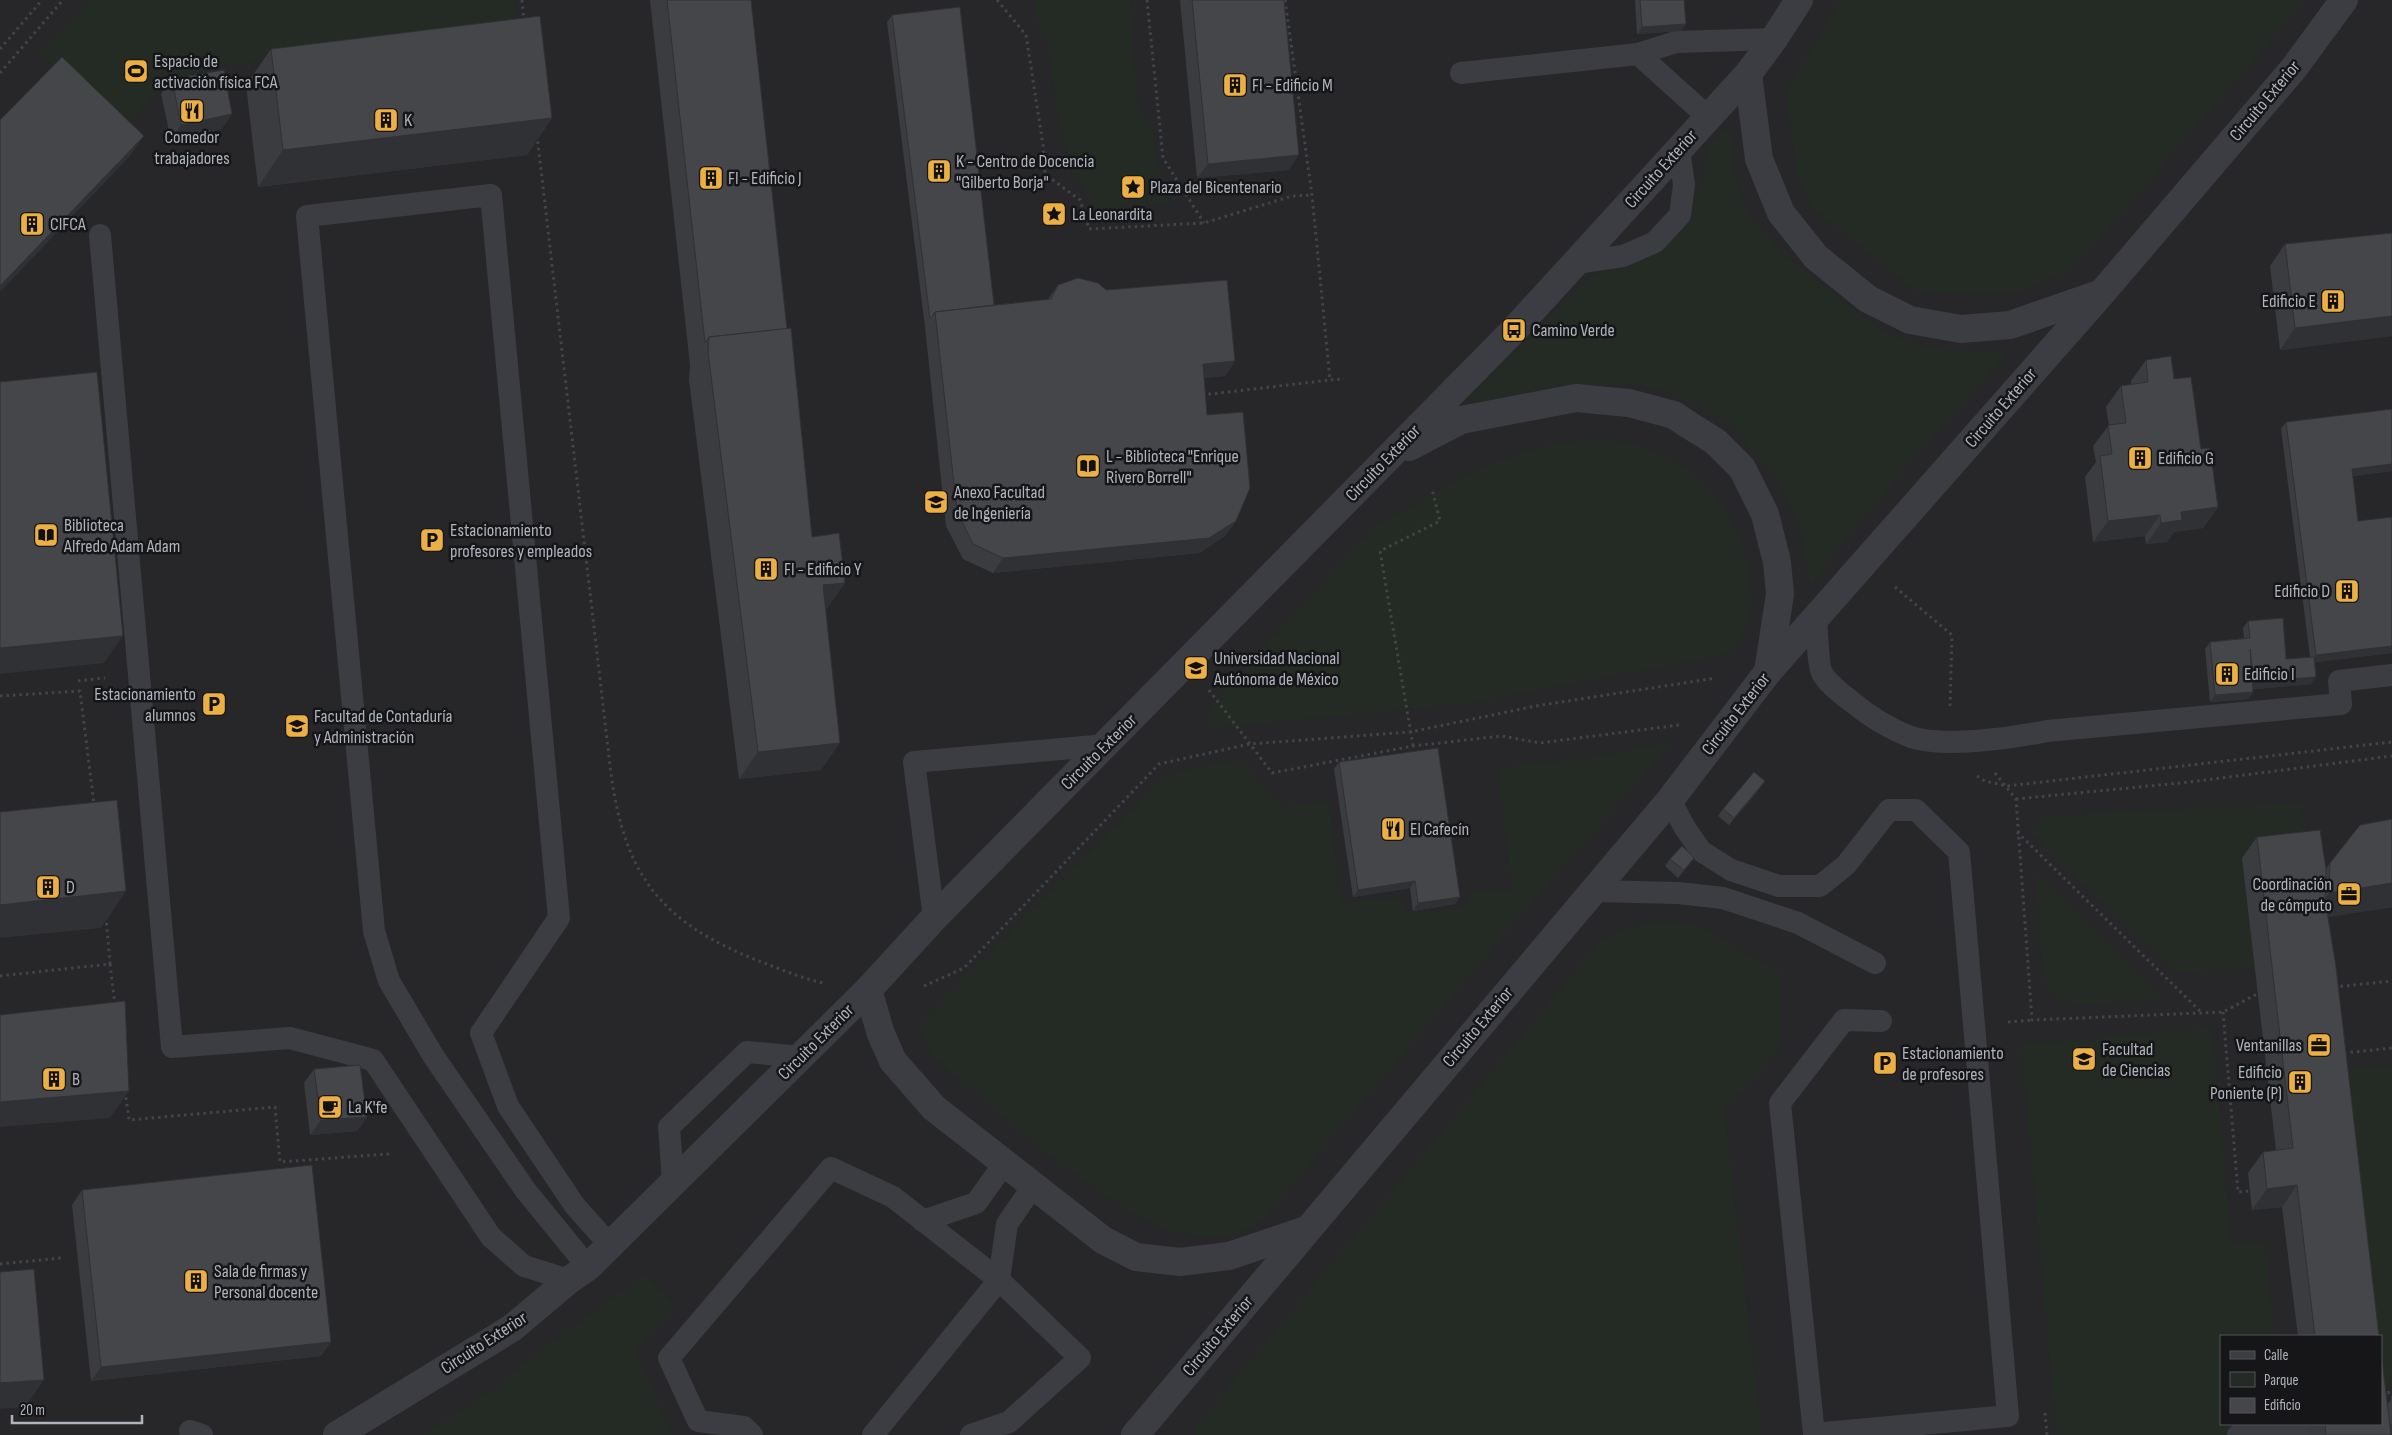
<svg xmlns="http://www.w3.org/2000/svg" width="2392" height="1435" viewBox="0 0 2392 1435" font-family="'Sofia Sans Condensed',sans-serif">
  <rect width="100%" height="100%" fill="#1b1b1d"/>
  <path fill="#27272a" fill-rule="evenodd" d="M0 0H2392V1435H0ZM2221 1336H2381V1424H2221Z"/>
  <g fill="#232b24">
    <path d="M89 0H514L520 37 214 66 216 76 159 88 121 134 39 52Z"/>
    <path d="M1035 0H1130L1132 46 1139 110 1153 124 1155 160 1176 202 1095 209 1072 169 1057 114 1048 41 1040 37Z"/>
    <path d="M1840 0H2306L2073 269 2012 295 1914 290 1812 208 1797 173 1786 92Z"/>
    <path d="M1727 128 1734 145V174L1748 215 1781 253 1886 334 1926 348 2008 352 1857 524 1811 585 1797 520 1778 481 1727 420 1677 395 1642 385H1592L1463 403 1591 276 1627 265 1657 251 1689 223 1704 174 1707 147Z"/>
    <path d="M1577 441C1590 441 1603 440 1615 441 1634 442 1660 452 1676 462 1718 487 1744 532 1750 581 1750 588 1752 596 1752 603 1749 621 1742 638 1733 653L1467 703 1205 729 1212 703 1375 527 1476 470 1539 447Z"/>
    <path d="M1674 741 1525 910 1266 1216 1250 1229 1227 1236H1199L1166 1230 1125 1209 1049 1155 953 1074 932 1054 919 1026 1167 775 1240 759 1281 807 1329 802 1340 903 1401 897 1405 913 1468 907 1467 893 1512 889 1498 768 1587 758Z"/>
    <path d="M2302 803 2306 851 2242 858 2255 968 2174 972 2029 830 2044 816Z"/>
    <path d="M2035 871 2162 999 2080 1004 2063 1001 2049 991 2043 974Z"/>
    <path d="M1659 921 1695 924 1780 972V1050L1724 1109 1762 1435H1196V1426L1600 942 1627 929Z"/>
    <path d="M2212 1028 2231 1244 2265 1242 2274 1336H2221V1424H2283L2284 1435H2057L2021 1045Z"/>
    <path d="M2392 1065V1387L2381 1388V1336H2373L2345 1070Z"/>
    <path d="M644 1275 676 1306 634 1351 673 1435H423L487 1394 545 1347Z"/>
  </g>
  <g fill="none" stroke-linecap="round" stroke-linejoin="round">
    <g stroke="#424449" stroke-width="3" stroke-dasharray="2.5 4" stroke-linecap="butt">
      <path d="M522 0 524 22"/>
      <path d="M997 0 1026 35 1043 145 1045 174 1080 200 1089 229 1204 223 1292 196 1312 195"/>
      <path d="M1147 0 1163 158 1204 223"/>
      <path d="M1285 0 1312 195 1330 380 1344 379"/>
      <path d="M0 49 42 0"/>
      <path d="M0 73 63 0"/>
      <path d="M537 135 611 774C625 877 662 923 759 961 780 969 801 978 823 983"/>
      <path d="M1202 395 1330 380"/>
      <path d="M1895 587 1952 635 1950 708"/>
      <path d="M78 681 105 678"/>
      <path d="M1209 690 1272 773 1413 746 1502 736 1540 743 1679 725"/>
      <path d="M0 696 80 691 94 804"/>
      <path d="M1413 746 1380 551 1440 521 1432 489"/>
      <path d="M1995 773 2016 799 2032 1020 2223 1012 2257 994"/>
      <path d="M1977 776 1985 781 2007 786 2392 742"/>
      <path d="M2016 799 2190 782 2392 756"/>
      <path d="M2017 832 2202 1013"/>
      <path d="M110 964 115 1005"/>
      <path d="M0 976 110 964 106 917"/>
      <path d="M924 986 964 968 1159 764 1250 744 1410 732 1536 706 1716 678"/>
      <path d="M2334 987 2392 981"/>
      <path d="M2223 1012 2238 1192 2250 1191"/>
      <path d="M2008 1022 2032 1020"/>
      <path d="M2344 1053 2392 1048"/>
      <path d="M125 1091 129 1120 275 1107 280 1162 388 1154 392 1151"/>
      <path d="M0 1264 61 1258"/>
      <path d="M2381 1394 2392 1392"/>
      <path d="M2045 1413 2047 1435"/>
    </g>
    <g stroke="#3c3d42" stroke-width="22">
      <path d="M1638 54 1708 117"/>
      <path d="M1461 73 1638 54 1676 42 1774 39"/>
      <path d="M100 235 172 1047 290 1038 373 1060 491 1237 524 1266 569 1280"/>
      <path d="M1576 263 1623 256 1655 242 1680 215 1684 185 1679 150"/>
      <path d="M1816 617C1817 628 1818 666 1822 673 1828 684 1842 694 1852 702 1869 716 1890 729 1911 737 1944 748 2013 738 2047 731L2341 704 2339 681 2392 675"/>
      <path d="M1670 800 1685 828 1701 851 1731 870 1779 886H1820L1846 865 1889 810H1916L1959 852 2008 1416 1814 1434 1780 1103 1844 1020 1881 1021"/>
      <path d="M1593 891 1678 893 1723 898 1798 923 1875 963"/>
      <path d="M934 918 914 762 1106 745"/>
      <path d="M673 1182 669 1127 747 1052 801 1057"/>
      <path d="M923 1221 976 1203 1004 1164"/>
      <path d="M588 1267 526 1191 434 1057 389 981 374 931 307 216 491 195 559 918 481 1033 508 1106 575 1206 610 1245"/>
      <path d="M190 1431 202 1435"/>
      <path d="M752 1435 744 1427 698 1421 669 1358 831 1168 893 1197 999 1280 1080 1358 1009 1422 971 1435"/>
      <path d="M873 1435 999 1280 1007 1224 1033 1186"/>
      <path d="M2238 1435 2308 1430"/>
    </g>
    <g stroke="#3c3d42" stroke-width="28">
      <path d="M1748 74 1759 159 1781 213 1816 257 1868 299 1910 320 1961 329 2010 325 2099 294"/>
      <path d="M1409 447 1461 420 1576 398 1629 403 1674 415 1689 425 1716 442 1742 468 1765 514 1777 562 1780 594 1768 672"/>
      <path d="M868 990 881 1034 893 1061 934 1108 1103 1240 1136 1257 1180 1262 1229 1256 1306 1230"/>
      <path d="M337 1435 512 1328 569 1280 588 1267 868 990 934 918 1514 330 1748 74 1774 39 1799 0"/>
      <path d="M1135 1435 1670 800 1767 673 2101 294 2294 68 2344 0"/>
    </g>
  </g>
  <g fill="#3b3c40">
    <path d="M650 0H751L787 329 812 537 826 610H825L821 770 739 779 689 380 690 365Z"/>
    <path d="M1180 0H1284L1289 170 1197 178Z"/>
    <path d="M1635 0H1684L1686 24 1681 31 1637 34Z"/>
    <path d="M892 15 994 305 1048 299 1058 285 1106 290 1235 361 1225 376 1204 378 1207 415 1236 521 1225 536 1199 553 993 573 963 559 946 526 925 327 887 22Z"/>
    <path d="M271 49 552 118 527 155 258 187 246 85Z"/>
    <path d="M172 79 222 129 171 140 161 94Z"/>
    <path d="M2392 233V336L2280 350 2270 266 2285 244Z"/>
    <path d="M2146 360 2174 379 2201 449 2218 507 2203 528 2174 532 2167 542 2146 544 2145 536 2093 542 2085 477 2096 462 2093 446 2109 425 2106 407 2121 386 2131 384V381Z"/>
    <path d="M2286 422 2392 471 2352 476 2358 521 2392 517V653L2315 662 2311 684 2253 689V692L2248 699 2210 702 2205 649 2210 642 2244 638 2243 628 2248 621 2286 659 2310 657 2281 429Z"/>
    <path d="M1339 762 1460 897 1455 904 1413 911 1410 888 1353 897 1334 769Z"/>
    <path d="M1760 789 1729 825 1718 816 1723 809Z"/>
    <path d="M2392 819V907L2328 917 2379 1336H2298L2282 1207 2252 1210 2248 1173 2263 1152 2276 1150 2242 858 2257 837 2326 869 2330 863Z"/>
    <path d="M1694 858 1689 865 1678 878 1665 866 1670 859Z"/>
    <path d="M314 1069 367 1117 357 1131 310 1135 304 1083Z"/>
    <path d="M82 1190 331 1342 321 1356 91 1381 72 1205Z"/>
    <path d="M2392 1395V1435H2309L2308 1424H2381L2387 1405 2391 1400V1397Z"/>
  </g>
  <g fill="#303134">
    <path d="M1686 24 1681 31 1637 34 1642 27Z"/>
    <path d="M232 114 222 129 171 140 181 125Z"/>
    <path d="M552 118 527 155 258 187 283 150Z"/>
    <path d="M144 136 129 157 0 292V286Z"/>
    <path d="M1299 155 1289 170 1197 178 1208 164Z"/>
    <path d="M2392 316V336L2280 350 2295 328Z"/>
    <path d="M1235 361 1225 376 1193 379 1203 364Z"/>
    <path d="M2392 464V471L2346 476 2352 469Z"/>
    <path d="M2218 507 2203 528 2174 532 2167 542 2146 544 2161 523 2181 512Z"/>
    <path d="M2160 515 2145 536 2093 542 2108 521Z"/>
    <path d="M1236 521 1225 536 1199 553 993 573 1003 558Z"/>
    <path d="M845 583 826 610 804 612 823 585Z"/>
    <path d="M123 636 104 663 0 674V648Z"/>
    <path d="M2392 646V653L2310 663 2316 655Z"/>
    <path d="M2316 677 2311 684 2248 690 2254 682Z"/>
    <path d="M2253 692 2248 699 2210 702 2215 695Z"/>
    <path d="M840 743 821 770 739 779 758 752Z"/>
    <path d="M1765 781 1760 789 1729 825 1734 818Z"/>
    <path d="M1694 858 1689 865 1678 878 1684 870Z"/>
    <path d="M1415 881 1410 888 1353 897 1358 890Z"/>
    <path d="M2392 883V907L2310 920 2329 893Z"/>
    <path d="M126 891 101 928 0 938V905Z"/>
    <path d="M1460 897 1455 904 1413 911 1418 903Z"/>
    <path d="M129 1091 110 1118 0 1127V1102Z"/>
    <path d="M367 1117 357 1131 310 1135 321 1120Z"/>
    <path d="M2297 1185 2282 1207 2252 1210 2267 1189Z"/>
    <path d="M331 1342 321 1356 91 1381 101 1367Z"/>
    <path d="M44 1380 25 1407 0 1409V1383Z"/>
    <path d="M2392 1423V1435H2384Z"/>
  </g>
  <g fill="#45464a" stroke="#303134">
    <path d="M667 0H751L787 329 709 337 705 343Z"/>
    <path d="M1192 0H1284L1299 155 1208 164Z"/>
    <path d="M1640 0H1684L1686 24 1642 27Z"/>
    <path d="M960 7 994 305 935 312 930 319 892 15Z"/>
    <path d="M540 16 552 118 283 150 271 49Z"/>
    <path d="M62 57 144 136 0 286V120Z"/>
    <path d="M224 70 232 114 181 125 172 79Z"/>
    <path d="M2392 233V316L2295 328 2285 244Z"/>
    <path d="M1078 278 1098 283 1106 290 1227 280 1235 361 1203 364 1207 415 1243 412 1250 488 1236 521 1209 538 1003 558 973 544 957 511 935 312 1051 299 1058 285Z"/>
    <path d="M791 328 812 537 839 533 845 583 823 585 840 743 758 752 708 352 709 337Z"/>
    <path d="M2171 356 2174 379 2191 377 2201 449 2210 448 2218 507 2181 512 2182 520 2161 523 2160 515 2108 521 2100 456 2112 454 2108 425 2126 423 2121 386 2148 382 2146 360Z"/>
    <path d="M97 372 123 636 0 648V382Z"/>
    <path d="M2392 409V464L2352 469 2358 521 2392 517V646L2316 655 2286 422Z"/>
    <path d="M2283 618 2286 659 2314 657 2316 677 2254 682 2250 649 2253 692 2215 695 2210 642 2250 638 2248 621Z"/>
    <path d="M1438 748 1460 897 1418 903 1415 881 1358 890 1339 762Z"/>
    <path d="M1754 772 1765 781 1734 818 1723 809Z"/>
    <path d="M117 800 126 891 0 905V812Z"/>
    <path d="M2392 819V883L2329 893 2330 863 2360 825Z"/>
    <path d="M2320 830 2326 869 2325 899 2336 967 2379 1336H2315L2297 1185 2267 1189 2263 1152 2293 1148 2257 837Z"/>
    <path d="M1682 846 1694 858 1684 870 1670 859Z"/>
    <path d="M125 1001 129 1091 0 1102V1015Z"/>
    <path d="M360 1065 367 1117 321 1120 314 1069Z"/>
    <path d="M312 1165 331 1342 101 1367 82 1190Z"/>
    <path d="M34 1269 44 1380 0 1383V1272Z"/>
    <path d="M2381 1351 2391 1435H2326L2325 1424H2381Z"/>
  </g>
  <defs>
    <symbol id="stadium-square" viewBox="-11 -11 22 22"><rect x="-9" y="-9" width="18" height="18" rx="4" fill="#ecaf44" stroke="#161618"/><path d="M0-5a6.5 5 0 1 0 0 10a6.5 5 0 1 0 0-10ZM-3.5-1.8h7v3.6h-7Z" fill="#111"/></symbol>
    <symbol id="building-square" viewBox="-11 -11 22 22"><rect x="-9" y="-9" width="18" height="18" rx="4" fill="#ecaf44" stroke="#161618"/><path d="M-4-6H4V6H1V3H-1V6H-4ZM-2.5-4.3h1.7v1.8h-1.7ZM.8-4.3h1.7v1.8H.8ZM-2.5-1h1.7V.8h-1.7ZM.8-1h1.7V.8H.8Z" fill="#111"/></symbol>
    <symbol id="restaurant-square" viewBox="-11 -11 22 22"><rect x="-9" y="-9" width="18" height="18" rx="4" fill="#ecaf44" stroke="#161618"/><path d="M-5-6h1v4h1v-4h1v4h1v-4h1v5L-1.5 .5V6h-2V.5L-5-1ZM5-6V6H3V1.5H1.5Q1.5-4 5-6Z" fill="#111"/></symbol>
    <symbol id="sight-square" viewBox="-11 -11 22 22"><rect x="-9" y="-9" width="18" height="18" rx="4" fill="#ecaf44" stroke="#161618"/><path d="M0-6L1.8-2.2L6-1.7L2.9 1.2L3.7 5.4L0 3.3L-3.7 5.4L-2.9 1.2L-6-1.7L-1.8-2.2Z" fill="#111"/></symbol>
    <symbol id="bus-square" viewBox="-11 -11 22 22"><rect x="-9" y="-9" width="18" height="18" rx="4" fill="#ecaf44" stroke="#161618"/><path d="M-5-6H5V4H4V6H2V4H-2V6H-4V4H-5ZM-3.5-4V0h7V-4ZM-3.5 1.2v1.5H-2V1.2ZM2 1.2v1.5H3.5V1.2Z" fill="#111"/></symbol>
    <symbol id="library-square" viewBox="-11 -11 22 22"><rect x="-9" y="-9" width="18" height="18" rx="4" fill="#ecaf44" stroke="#161618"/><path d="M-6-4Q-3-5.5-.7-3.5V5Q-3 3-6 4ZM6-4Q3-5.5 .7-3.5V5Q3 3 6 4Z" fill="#111"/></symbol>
    <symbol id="university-square" viewBox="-11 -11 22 22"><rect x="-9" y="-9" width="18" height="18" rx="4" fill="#ecaf44" stroke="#161618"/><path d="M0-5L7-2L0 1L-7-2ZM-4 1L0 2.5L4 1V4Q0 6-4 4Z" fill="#111"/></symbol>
    <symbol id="parking-square" viewBox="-11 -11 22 22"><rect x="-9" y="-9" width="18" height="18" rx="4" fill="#ecaf44" stroke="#161618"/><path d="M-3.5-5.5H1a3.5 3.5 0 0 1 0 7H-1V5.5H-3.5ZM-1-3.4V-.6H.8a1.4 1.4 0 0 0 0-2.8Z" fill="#111"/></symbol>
    <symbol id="office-square" viewBox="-11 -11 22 22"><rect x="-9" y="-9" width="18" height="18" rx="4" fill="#ecaf44" stroke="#161618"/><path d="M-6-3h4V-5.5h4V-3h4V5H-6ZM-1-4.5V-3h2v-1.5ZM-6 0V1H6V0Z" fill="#111"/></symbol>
    <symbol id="cafe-square" viewBox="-11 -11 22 22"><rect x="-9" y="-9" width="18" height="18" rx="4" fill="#ecaf44" stroke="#161618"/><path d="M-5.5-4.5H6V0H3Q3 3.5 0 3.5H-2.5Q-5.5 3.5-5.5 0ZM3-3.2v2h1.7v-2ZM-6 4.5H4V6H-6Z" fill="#111"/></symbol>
  </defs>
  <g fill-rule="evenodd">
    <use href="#stadium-square" x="122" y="57" width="28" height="28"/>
    <use href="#building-square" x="1221" y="71" width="28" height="28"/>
    <use href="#restaurant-square" x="178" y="97" width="28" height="28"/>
    <use href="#building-square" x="372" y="106" width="28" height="28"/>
    <use href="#building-square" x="925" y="157" width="28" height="28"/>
    <use href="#building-square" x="697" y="164" width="28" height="28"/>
    <use href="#sight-square" x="1119" y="173" width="28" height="28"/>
    <use href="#sight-square" x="1040" y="200" width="28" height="28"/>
    <use href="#building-square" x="18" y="210" width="28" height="28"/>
    <use href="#building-square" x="2319" y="287" width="28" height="28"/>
    <use href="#bus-square" x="1500" y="316" width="28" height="28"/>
    <use href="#building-square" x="2126" y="444" width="28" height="28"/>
    <use href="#library-square" x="1074" y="452" width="28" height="28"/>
    <use href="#university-square" x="922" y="488" width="28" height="28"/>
    <use href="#library-square" x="32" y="521" width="28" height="28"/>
    <use href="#parking-square" x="418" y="526" width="28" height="28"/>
    <use href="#building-square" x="752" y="555" width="28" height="28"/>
    <use href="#building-square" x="2333" y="577" width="28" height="28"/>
    <use href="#university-square" x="1182" y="654" width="28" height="28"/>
    <use href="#building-square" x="2213" y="660" width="28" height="28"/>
    <use href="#parking-square" x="200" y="690" width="28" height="28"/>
    <use href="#university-square" x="283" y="712" width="28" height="28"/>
    <use href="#restaurant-square" x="1379" y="815" width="28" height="28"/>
    <use href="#building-square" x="34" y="873" width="28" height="28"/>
    <use href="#office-square" x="2335" y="880" width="28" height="28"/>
    <use href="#office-square" x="2305" y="1031" width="28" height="28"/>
    <use href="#university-square" x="2070" y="1045" width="28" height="28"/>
    <use href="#parking-square" x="1871" y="1049" width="28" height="28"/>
    <use href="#building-square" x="40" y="1065" width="28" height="28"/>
    <use href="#building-square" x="2286" y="1068" width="28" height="28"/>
    <use href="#cafe-square" x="316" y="1093" width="28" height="28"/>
    <use href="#building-square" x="182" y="1267" width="28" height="28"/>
  </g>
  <g text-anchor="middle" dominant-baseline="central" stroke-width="5" stroke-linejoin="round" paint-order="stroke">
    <g font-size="18" fill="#aeb3bc" stroke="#161618" text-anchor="start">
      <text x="154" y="61">Espacio de<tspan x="154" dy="21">activación física FCA</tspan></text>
      <text x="1252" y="85">FI - Edificio M</text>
      <text x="404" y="120">K</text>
      <text x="192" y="137" text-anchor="middle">Comedor<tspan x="192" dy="21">trabajadores</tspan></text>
      <text x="956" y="161">K - Centro de Docencia<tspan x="956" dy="21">"Gilberto Borja"</tspan></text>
      <text x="728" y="178">FI - Edificio J</text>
      <text x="1150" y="187">Plaza del Bicentenario</text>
      <text x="1072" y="214">La Leonardita</text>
      <text x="50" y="224">CIFCA</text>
      <text x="2316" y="301" text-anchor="end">Edificio E</text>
      <text x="1532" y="330">Camino Verde</text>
      <text x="1106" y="456">L - Biblioteca "Enrique<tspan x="1106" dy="21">Rivero Borrell"</tspan></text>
      <text x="2158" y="458">Edificio G</text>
      <text x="954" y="492">Anexo Facultad<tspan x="954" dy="21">de Ingeniería</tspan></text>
      <text x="64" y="525">Biblioteca<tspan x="64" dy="21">Alfredo Adam Adam</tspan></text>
      <text x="450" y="530">Estacionamiento<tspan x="450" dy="21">profesores y empleados</tspan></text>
      <text x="784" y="569">FI - Edificio Y</text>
      <text x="2330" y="591" text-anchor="end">Edificio D</text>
      <text x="1214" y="658">Universidad Nacional<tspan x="1214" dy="21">Autónoma de México</tspan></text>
      <text x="2244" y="674">Edificio I</text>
      <text x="196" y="694" text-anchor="end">Estacionamiento<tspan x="196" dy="21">alumnos</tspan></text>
      <text x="314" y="716">Facultad de Contaduría<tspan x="314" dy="21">y Administración</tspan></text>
      <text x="1410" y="829">El Cafecín</text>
      <text x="2332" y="884" text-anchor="end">Coordinación<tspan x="2332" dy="21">de cómputo</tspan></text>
      <text x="66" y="887">D</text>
      <text x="2302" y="1045" text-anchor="end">Ventanillas</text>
      <text x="2102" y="1049">Facultad<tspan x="2102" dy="21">de Ciencias</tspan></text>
      <text x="1902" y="1053">Estacionamiento<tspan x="1902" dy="21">de profesores</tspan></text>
      <text x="2282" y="1072" text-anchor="end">Edificio<tspan x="2282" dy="21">Poniente (P)</tspan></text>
      <text x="72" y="1079">B</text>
      <text x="348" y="1107">La K'fe</text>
      <text x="214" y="1271">Sala de firmas y<tspan x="214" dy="21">Personal docente</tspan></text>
    </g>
    <g font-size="18" fill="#aeb3bc" stroke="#161618">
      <text transform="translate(2265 101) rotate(-50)">Circuito Exterior</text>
      <text transform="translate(1661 169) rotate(-48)">Circuito Exterior</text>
      <text transform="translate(2001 408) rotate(-49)">Circuito Exterior</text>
      <text transform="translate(1383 463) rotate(-46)">Circuito Exterior</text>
      <text transform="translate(1736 714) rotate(-52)">Circuito Exterior</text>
      <text transform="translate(1099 752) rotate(-45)">Circuito Exterior</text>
      <text transform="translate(1478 1027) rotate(-50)">Circuito Exterior</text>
      <text transform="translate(816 1042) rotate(-45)">Circuito Exterior</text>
      <text transform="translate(1218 1336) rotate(-50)">Circuito Exterior</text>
      <text transform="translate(484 1343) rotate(-33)">Circuito Exterior</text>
    </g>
  </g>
  <rect x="2220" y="1335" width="162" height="90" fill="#161618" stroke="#53555a"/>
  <rect x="2230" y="1351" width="25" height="8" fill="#3c3d42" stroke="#53555a"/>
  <text x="2264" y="1360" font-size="15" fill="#aeb3bc">Calle</text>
  <rect x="2230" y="1372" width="25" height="15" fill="#232b24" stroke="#53555a"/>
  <text x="2264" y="1385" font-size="15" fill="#aeb3bc">Parque</text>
  <rect x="2230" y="1398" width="25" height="15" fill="#45464a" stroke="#53555a"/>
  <text x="2264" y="1410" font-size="15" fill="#aeb3bc">Edificio</text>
  <path d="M12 1415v8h130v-8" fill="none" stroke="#aeb3bc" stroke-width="2.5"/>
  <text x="20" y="1415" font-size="15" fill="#aeb3bc" stroke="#161618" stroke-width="4" paint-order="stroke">20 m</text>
</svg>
